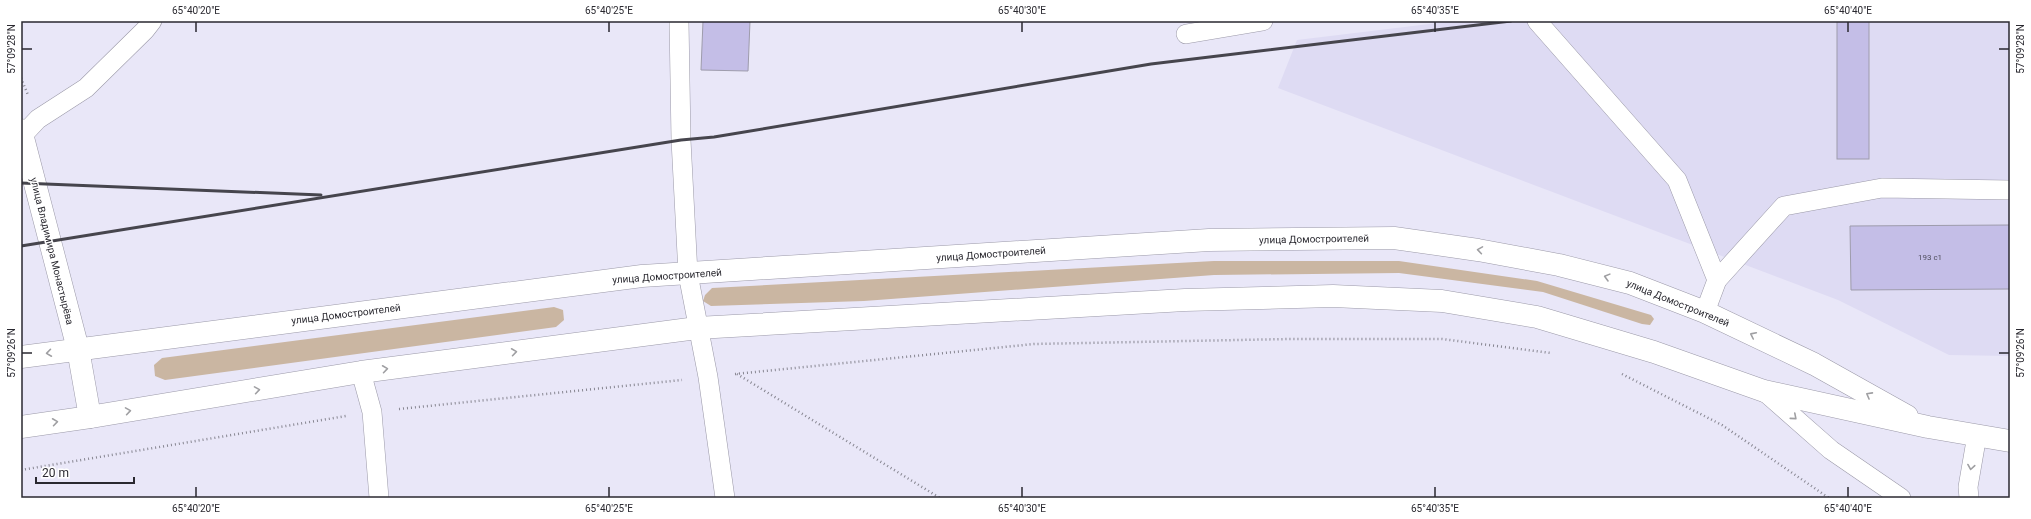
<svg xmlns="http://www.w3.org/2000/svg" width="2031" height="519" viewBox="0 0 2031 519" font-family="Roboto,sans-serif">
  <rect width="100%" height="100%" fill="#e9e7f8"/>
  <path fill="#dedbf3" d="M1454 21H2010V356L1949 355 1838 300 1278 88 1297 40Z"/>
  <g fill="#cab6a2">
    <path d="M1214 261H1399L1537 281 1651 315 1654 319 1650 325 1642 324 1543 292 1399 273 1214 275 864 301 711 306 703 301 705 295 712 288Z"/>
    <path d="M554 307 563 310 564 320 556 327 165 380 155 376 154 365 162 358Z"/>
  </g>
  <g fill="#c4bee7" stroke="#9e9cac">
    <path d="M703 21H750L748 71 701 70Z"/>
    <rect x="1837" y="21" width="32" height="138"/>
    <path d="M2010 225V289L1851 290 1850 226Z"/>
  </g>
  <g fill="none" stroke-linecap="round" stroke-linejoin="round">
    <defs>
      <g id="service">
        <path d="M679 21 681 140 688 274 708 377 725 498"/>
        <path d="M1537 21 1677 180 1717 280"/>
        <path d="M1186 34 1263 21"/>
        <path d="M23 135 38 119 86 88 145 30 152 21"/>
        <path d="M1705 312 1717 280 1784 206 1882 188 2010 190"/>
        <path d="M361 372 372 412 379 498"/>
        <path d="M1764 391 1831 450 1901 498"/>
        <path d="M1969 498 1968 487 1977 435"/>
      </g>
      <path id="minor" d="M21 130 78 349 90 417"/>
      <g id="secondary">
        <path d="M21 357 642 276 1209 240 1394 238 1478 250 1559 265 1630 283 1705 312 1814 364 1907 416"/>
        <path d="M21 427 90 417 361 372 697 328 1185 300 1333 296 1442 301 1537 317 1654 352 1764 391 1928 427 2010 441"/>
      </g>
    </defs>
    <use href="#service" stroke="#9b99a8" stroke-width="20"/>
    <use href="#minor" stroke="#9b99a8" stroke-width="23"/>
    <use href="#secondary" stroke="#9b99a8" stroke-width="23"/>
    <g stroke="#878691" stroke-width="2.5" stroke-dasharray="1 3" stroke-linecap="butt">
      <path d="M21 78 28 95"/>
      <path d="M735 374 1034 344 1289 339H1442L1551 353"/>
      <path d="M737 374 940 498"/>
      <path d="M1622 374 1722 425 1829 498"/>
      <path d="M399 409 682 380"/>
      <path d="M21 470 346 416"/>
    </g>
    <use href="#service" stroke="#fff" stroke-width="19"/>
    <use href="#minor" stroke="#fff" stroke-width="22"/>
    <use href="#secondary" stroke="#fff" stroke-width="22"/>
    <g stroke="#46454d" stroke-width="3">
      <path d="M21 183 321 195"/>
      <path d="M21 246 681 140 714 137 1151 64 1511 21"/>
    </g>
  </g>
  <defs><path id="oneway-chevron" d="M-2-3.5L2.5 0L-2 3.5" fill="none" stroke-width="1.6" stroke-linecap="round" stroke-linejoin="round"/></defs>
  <g stroke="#9f9fa2">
    <use href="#oneway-chevron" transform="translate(1480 250) rotate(-171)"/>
    <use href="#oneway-chevron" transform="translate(1607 277) rotate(-165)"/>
    <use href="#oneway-chevron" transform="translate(1753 335) rotate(-154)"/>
    <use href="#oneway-chevron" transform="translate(514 352) rotate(-8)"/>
    <use href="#oneway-chevron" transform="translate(49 353) rotate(172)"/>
    <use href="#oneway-chevron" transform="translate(385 369) rotate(-8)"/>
    <use href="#oneway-chevron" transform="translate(257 390) rotate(-9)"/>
    <use href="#oneway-chevron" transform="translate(1869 395) rotate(-151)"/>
    <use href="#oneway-chevron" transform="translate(128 411) rotate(-9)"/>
    <use href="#oneway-chevron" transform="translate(1794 417) rotate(41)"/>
    <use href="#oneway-chevron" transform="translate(55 422) rotate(-8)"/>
    <use href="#oneway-chevron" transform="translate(1971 467) rotate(99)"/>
  </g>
  <path fill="none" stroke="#2a2930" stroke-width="1.5" d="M196 22V32M609 22V32M1022 22V32M1435 22V32M1848 22V32M22 49H32M1999 49H2009M22 353H32M1999 353H2009M196 487V497M609 487V497M1022 487V497M1435 487V497M1848 487V497"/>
  <g text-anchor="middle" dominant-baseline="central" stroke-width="3" stroke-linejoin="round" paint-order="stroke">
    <g font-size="8" fill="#504e5e">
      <text x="1930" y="257">193 с1</text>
    </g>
    <g font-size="10" fill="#2a2930" stroke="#fff">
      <text transform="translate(1314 239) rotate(-1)">улица Домостроителей</text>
      <text transform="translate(52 251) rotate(76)">улица Владимира Монастырёва</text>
      <text transform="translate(991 254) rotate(-4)">улица Домостроителей</text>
      <text transform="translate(667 276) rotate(-4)">улица Домостроителей</text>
      <text transform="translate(1678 303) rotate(22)">улица Домостроителей</text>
      <text transform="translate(346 314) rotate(-7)">улица Домостроителей</text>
    </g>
  </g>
  <rect width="2031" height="519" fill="none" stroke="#ffffff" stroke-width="44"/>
  <path d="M36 477v6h98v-6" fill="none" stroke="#2a2930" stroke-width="2"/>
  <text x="42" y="477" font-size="12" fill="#2a2930" stroke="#ffffff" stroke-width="3" paint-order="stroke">20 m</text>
  <rect x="22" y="22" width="1987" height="475" fill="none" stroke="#2a2930" stroke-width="1.5"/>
  <g font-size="10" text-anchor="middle" fill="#2a2930">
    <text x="196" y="14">65°40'20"E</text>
    <text x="609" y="14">65°40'25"E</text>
    <text x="1022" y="14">65°40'30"E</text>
    <text x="1435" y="14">65°40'35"E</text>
    <text x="1848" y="14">65°40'40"E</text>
    <text transform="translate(11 49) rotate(-90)" y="4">57°09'28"N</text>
    <text transform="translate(2020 49) rotate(-90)" y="4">57°09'28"N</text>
    <text transform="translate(11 353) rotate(-90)" y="4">57°09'26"N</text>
    <text transform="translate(2020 353) rotate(-90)" y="4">57°09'26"N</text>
    <text x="196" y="512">65°40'20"E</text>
    <text x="609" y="512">65°40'25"E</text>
    <text x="1022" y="512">65°40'30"E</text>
    <text x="1435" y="512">65°40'35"E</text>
    <text x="1848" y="512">65°40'40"E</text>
  </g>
</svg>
